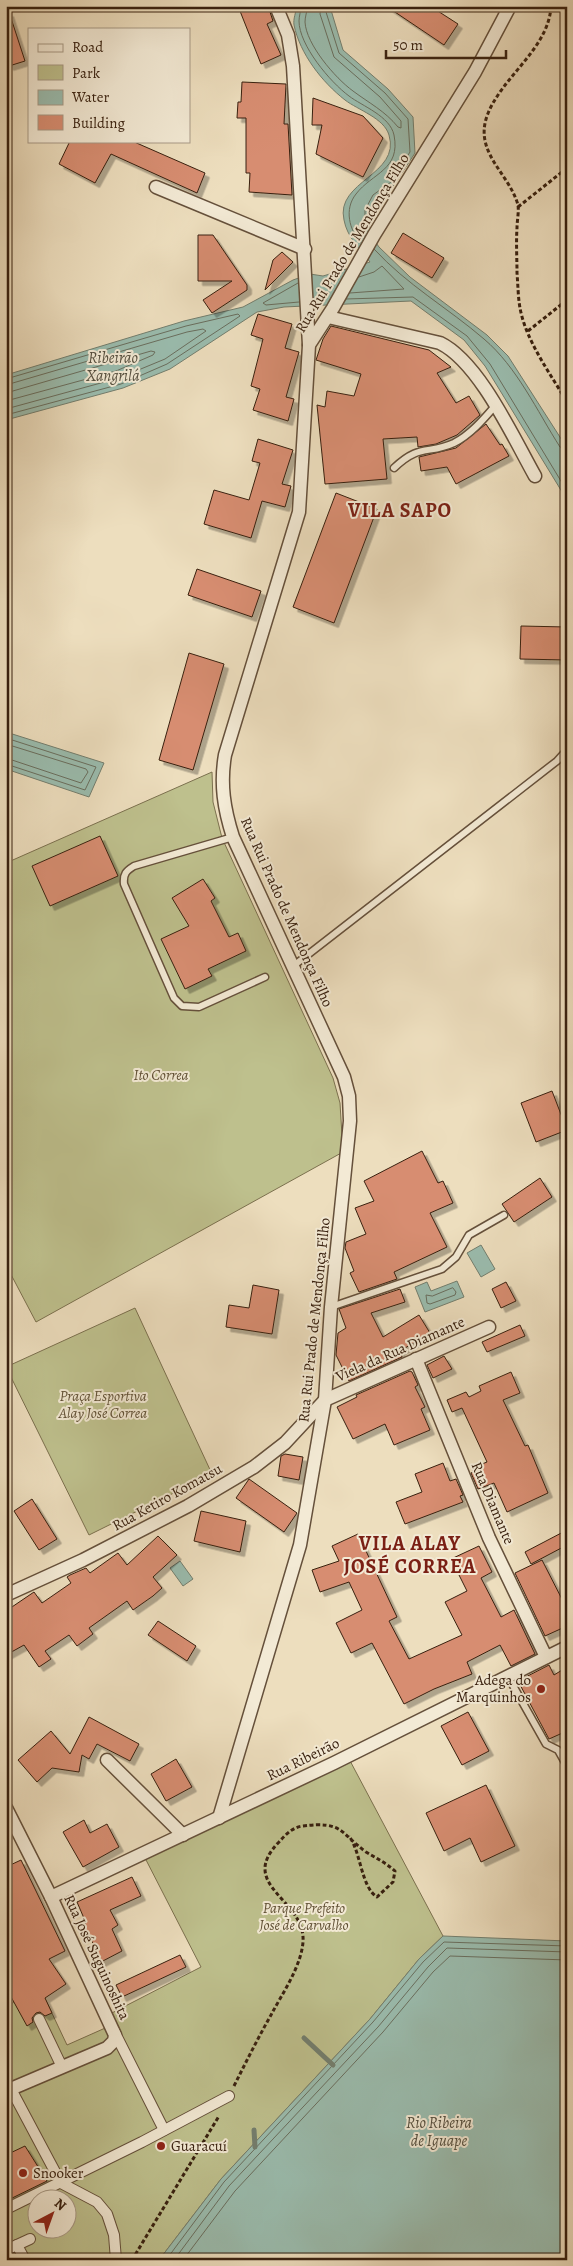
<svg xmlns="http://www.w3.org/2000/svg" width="573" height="2266" viewBox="0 0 573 2266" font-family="Alegreya,serif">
  <defs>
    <filter id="shadow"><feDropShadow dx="4.5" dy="4.5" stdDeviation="0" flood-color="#0004"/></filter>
  </defs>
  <rect width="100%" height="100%" fill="#eddebe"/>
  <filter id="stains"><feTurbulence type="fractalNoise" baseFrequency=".004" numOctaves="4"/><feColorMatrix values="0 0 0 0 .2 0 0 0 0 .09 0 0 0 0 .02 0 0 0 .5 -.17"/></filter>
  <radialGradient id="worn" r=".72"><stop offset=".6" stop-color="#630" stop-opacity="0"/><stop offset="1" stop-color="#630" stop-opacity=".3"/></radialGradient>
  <g fill="#bec08d" stroke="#7b704e" fill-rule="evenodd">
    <path d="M212 772 213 802 222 838 333 1078 340 1103 343 1152 36 1322 6 1265V863Z"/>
    <path d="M135 1308 212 1474 89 1535 6 1367Z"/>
    <path d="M348 1757 443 1936 419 1959 370 2019 221 2179 159 2260H6V2006L41 1990 67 2045 112 2025 108 2015 201 1967 144 1856ZM38 2198H68V2228H38Z"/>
  </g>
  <g fill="#9abcae" stroke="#737e6e">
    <path d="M297 6H335L331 10 343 50 388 89 413 117 415 153 394 185 377 198 370 211 369 233 379 247 410 277 487 335 508 356 567 448V500L485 366 464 340 411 301 284 307 257 312 170 369 123 388 6 420V375L184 321 243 307 293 280 310 274 323 276 370 262C360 249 347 237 344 220 335 181 401 175 389 135 384 118 358 110 345 100 322 82 300 54 294 25 293 19 296 12 297 6Z"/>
    <path d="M6 732 104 763 89 797 6 769Z"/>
    <path d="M481 1245 495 1269 481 1277 467 1253Z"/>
    <path d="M457 1281 464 1297 425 1312 415 1287 427 1282 431 1291Z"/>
    <path d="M180 1561 193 1579 183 1586 170 1568Z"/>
    <path d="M443 1936 567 1941V2260H159L221 2179 370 2019 419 1959Z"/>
  </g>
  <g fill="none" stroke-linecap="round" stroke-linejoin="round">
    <g stroke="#696e5e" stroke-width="1">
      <path d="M301 6C301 11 299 16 299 21 299 45 330 82 349 96 362 106 390 116 394 135 401 170 372 173 356 194 344 209 349 230 361 243"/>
      <path d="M308 6C307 11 305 17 305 22 306 44 335 78 353 91 369 103 385 111 398 127L401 128V121L380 97 334 57 320 14 321 6"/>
      <path d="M328 6 326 12 339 53 385 93 408 119 410 152 391 182 373 195 365 210V236"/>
      <path d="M374 249C407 285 448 308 484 339 517 367 537 411 560 447L567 450"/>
      <path d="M298 283 263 303 266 305 299 302"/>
      <path d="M350 293 404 289 382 266 374 272 359 277"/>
      <path d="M346 299 413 297 467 336 490 364 567 491"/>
      <path d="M6 379 186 326 238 314 240 316 167 364 121 384 6 415"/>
      <path d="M6 385 187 332 203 329 206 331 165 359 119 378 6 409"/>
      <path d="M6 393 151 351 155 352 153 355 116 371 6 401"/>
      <path d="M6 738 96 767 85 790 6 764"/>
      <path d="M6 744 86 769 88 772 81 783 6 758"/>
      <path d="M453 1288 456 1292 455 1295 430 1304 427 1303 426 1295 432 1296Z"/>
      <path d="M166 2260 224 2182 373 2022 423 1962 444 1942 567 1946"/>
      <path d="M174 2260 229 2186 378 2027 428 1967 447 1948 567 1952"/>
      <path d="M183 2260 235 2191 383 2032 433 1972 450 1956 567 1960"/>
    </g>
    <g stroke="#737e6e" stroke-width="5">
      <path d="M304 2038 333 2065"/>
      <path d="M254 2130 255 2147"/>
    </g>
  </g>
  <g fill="#d78d71" stroke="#38200f" filter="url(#shadow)">
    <path d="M238 6H268L273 21 267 24 281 55 261 64Z"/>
    <path d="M386 6H430L458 24 444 45Z"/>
    <path d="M9 12 25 61 9 66 6 56V13Z"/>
    <path d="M242 82 286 84 284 124H288L292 195 249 192 250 173H246V118H237L238 102H241Z"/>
    <path d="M313 98 363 116 383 138 363 177 316 154 322 125H312Z"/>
    <path d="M70 141H132L205 173 197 193 111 154 95 183 59 164Z"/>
    <path d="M403 233 444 258 432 278 391 253Z"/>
    <path d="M198 235H213L247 285V290L212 313 203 300 232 281H198Z"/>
    <path d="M282 252 293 262 265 290 273 260Z"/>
    <path d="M258 314 292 324 285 348 299 352 286 397 294 399 288 421 253 410 260 389 251 386 263 339 251 335Z"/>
    <path d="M331 326 429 350 451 367 437 373 456 403 469 396 480 415 457 435 436 444 418 447 417 437 383 439 387 479 325 484 317 405 325 407 327 391 354 396 361 374 316 360 323 339Z"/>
    <path d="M486 424 500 445 502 444 509 456 456 484 447 467 421 471 419 457 456 448Z"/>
    <path d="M258 439 293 450 282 484 291 486 285 507 262 501 251 538 204 524 214 490 249 500 260 463 252 461Z"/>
    <path d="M336 493 377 509 334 623 293 607Z"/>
    <path d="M197 569 261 591 252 617 188 595Z"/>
    <path d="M521 626 567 627V660L520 659Z"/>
    <path d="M189 653 224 664 193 770 159 760Z"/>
    <path d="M100 836 118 876 50 906 32 866Z"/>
    <path d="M203 879 215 898 211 901 229 937 238 933 246 951 208 969 212 976 185 989 161 939 189 926 172 898Z"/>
    <path d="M552 1091 567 1130 536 1142 521 1103Z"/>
    <path d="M422 1151 438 1183 443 1181 453 1203 430 1213 447 1247 394 1272 397 1279 359 1292 350 1273 354 1271 345 1248 346 1242 366 1234 355 1208 374 1201 364 1181Z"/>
    <path d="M540 1178 552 1197 514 1222 502 1204Z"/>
    <path d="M506 1282 516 1301 501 1308 492 1289Z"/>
    <path d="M253 1285 279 1290 272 1334 226 1327 229 1305 249 1308Z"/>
    <path d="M400 1289 405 1302 371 1313 383 1337 419 1315 430 1333 400 1351 402 1357 349 1381 336 1355 338 1333 346 1328 339 1309Z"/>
    <path d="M520 1325 525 1336 487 1352 482 1342Z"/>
    <path d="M444 1356 452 1369 433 1378 427 1365Z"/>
    <path d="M410 1371 412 1372 418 1385 415 1387 425 1407 421 1409 430 1430 394 1445 385 1424 353 1439 337 1407 357 1397 356 1395Z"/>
    <path d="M511 1372 520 1393 503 1400 525 1446 528 1445 548 1493 507 1512 494 1483 478 1489 471 1473 473 1472 472 1468 487 1462 462 1408 452 1412 447 1400 466 1392 469 1397 481 1391 479 1386Z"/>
    <path d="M285 1454 303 1457 299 1480 278 1476 281 1456Z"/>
    <path d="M443 1463 450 1481 456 1479 463 1495 460 1496 463 1502 405 1524 396 1502 422 1492 415 1474Z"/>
    <path d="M249 1479 297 1513 284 1532 236 1498Z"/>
    <path d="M32 1499 57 1539 39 1550 14 1511Z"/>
    <path d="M201 1511 246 1521 240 1552 194 1541Z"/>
    <path d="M567 1530V1545L531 1564 525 1552Z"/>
    <path d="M358 1534 397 1617 389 1621 409 1659 462 1635 445 1602 467 1591 451 1559 479 1546 492 1572 481 1578 501 1617 514 1610 535 1654 511 1666 500 1645 467 1662 472 1674 434 1689 404 1704 372 1643 351 1653 336 1623 362 1610 349 1582 320 1592 312 1570 339 1561 332 1546Z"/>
    <path d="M158 1536 177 1555 153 1577 162 1588 153 1596 133 1610 127 1601 89 1628 93 1634 77 1646 69 1635 45 1651 51 1659 39 1667 24 1645 6 1655V1611L34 1592 42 1603 71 1583 67 1577 70 1575 86 1568 90 1573 118 1553 127 1565Z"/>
    <path d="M542 1560 567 1609V1626L545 1636 515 1573Z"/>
    <path d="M158 1621 196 1646 187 1661 148 1635Z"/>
    <path d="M549 1665 554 1675 567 1667V1731L549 1739 518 1681Z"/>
    <path d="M468 1712 489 1751 462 1765 441 1726Z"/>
    <path d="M89 1717 139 1744 130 1761 97 1744 89 1759 82 1755 79 1772 52 1768 37 1782 18 1760 51 1731 70 1754Z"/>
    <path d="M176 1759 192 1787 166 1801 151 1774Z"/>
    <path d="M486 1785 515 1846 481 1862 470 1838 444 1851 426 1813Z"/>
    <path d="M84 1820 90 1833 107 1824 119 1847 83 1867 63 1832Z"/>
    <path d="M21 1860 65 1951 49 1959 66 1984 45 1998 52 2013 45 2016 40 2012 36 2013 32 2018 33 2022 27 2026 10 1995 6 1997V1867Z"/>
    <path d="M132 1877 141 1896 110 1910 118 1925 112 1929 122 1951 99 1963 93 1951 96 1949 83 1925 86 1923 77 1902Z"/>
    <path d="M180 1955 186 1967 122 1997 116 1985Z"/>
    <path d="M25 2146 47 2181 6 2201V2155Z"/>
  </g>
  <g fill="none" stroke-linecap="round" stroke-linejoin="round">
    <defs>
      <g id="service">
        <path d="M394 468C420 443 428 455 454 443 470 435 483 420 495 406"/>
        <path d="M233 837 134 866C126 871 123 874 124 884L174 998 182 1006 199 1007 265 977"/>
        <path d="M292 967 557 761 567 750"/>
        <path d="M331 1307 442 1269 456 1257 469 1235 504 1215"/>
        <path d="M507 1675 546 1744 558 1750 567 1766"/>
      </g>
      <g id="pedestrian">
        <path d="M39 2019 62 2067"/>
        <path d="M114 2031 164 2130"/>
        <path d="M11 2089 61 2183 97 2202 107 2214 114 2235 116 2260"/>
        <path d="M6 2209 142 2142 229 2096"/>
        <path d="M17 2245 30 2239"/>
        <path d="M6 2250 17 2245 25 2260"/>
      </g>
      <g id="minor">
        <path d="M276 6 288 35 293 66 309 345"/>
        <path d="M156 187 305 249"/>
        <path d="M328 317 440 343C479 362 513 437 535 476"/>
        <path d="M416 1359 489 1538 546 1657"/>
        <path d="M6 1595 83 1560 188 1506 254 1467 285 1443 325 1400 489 1327"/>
        <path d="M107 1760 183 1835"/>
        <path d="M6 1808 51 1897 115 2035 114 2041 107 2048 6 2091"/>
        <path d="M219 1818 300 1545 325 1400 331 1307 350 1121 349 1096 344 1077 233 837C224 809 220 784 225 755L299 512 309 345 333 308 374 235 475 72 510 6"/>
        <path d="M51 1897 334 1763 567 1647"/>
      </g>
    </defs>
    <use href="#service" stroke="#65503b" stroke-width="9"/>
    <use href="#pedestrian" stroke="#65503b" stroke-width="12"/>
    <use href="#minor" stroke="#65503b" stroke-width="15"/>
    <g stroke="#38200f" stroke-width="3" stroke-dasharray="4 2.5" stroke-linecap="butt">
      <path d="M551 6C549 49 501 77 487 116 474 153 509 173 518 205 519 212 517 221 517 228 516 243 517 259 517 273 518 285 518 297 520 308 526 341 550 373 567 402"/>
      <path d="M518 207 567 168"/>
      <path d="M528 331 567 300"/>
      <path d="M234 2086C246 2062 258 2038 271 2015 282 1994 301 1967 303 1942 306 1899 236 1886 279 1842 286 1834 293 1827 303 1826 343 1821 339 1832 366 1852 376 1858 386 1863 395 1871L393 1882 377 1897C361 1887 361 1852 349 1836"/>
      <path d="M132 2260 219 2116"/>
    </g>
    <use href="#service" stroke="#f3ead5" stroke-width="6"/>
    <use href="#pedestrian" stroke="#f3ead5" stroke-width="10"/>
    <use href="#minor" stroke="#f3ead5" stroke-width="12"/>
  </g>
  <g fill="#8f2418" stroke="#f3ead5" stroke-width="2">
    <circle cx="541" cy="1689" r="5"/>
    <circle cx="161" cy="2146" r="5"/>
    <circle cx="23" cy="2173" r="5"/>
  </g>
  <g text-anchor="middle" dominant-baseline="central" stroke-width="4" stroke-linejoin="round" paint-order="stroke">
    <g font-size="15" fill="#38200f" stroke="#f3ead5">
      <text transform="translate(352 243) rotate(-59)">Rua Rui Prado de Mendonça Filho</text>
      <text transform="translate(287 912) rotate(66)">Rua Rui Prado de Mendonça Filho</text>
      <text transform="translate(314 1320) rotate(-84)">Rua Rui Prado de Mendonça Filho</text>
      <text transform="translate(400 1349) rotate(-24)">Viela da Rua Diamante</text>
      <text transform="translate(167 1497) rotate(-29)">Rua Ketiro Komatsu</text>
      <text transform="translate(493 1503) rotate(67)">Rua Diamante</text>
      <text transform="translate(303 1759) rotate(-26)">Rua Ribeirão</text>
      <text transform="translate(97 1957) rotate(65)">Rua José Suguinoshita</text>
    </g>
    <g font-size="15" font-style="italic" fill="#605035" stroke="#f3ead5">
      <text x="161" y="1075">Ito Correa</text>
      <text x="103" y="1396">Praça Esportiva<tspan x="103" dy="17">Alay José Correa</tspan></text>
      <text x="304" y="1908">Parque Prefeito<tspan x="304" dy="17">José de Carvalho</tspan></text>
    </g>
    <g font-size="15" fill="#38200f" stroke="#f3ead5" text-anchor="start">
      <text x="531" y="1680" text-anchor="end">Adega do<tspan x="531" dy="17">Marquinhos</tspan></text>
      <text x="171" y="2146">Guaracuí</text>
      <text x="33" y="2173">Snooker</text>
    </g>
    <g font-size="16" font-style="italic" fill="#554f3f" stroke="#f3ead5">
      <text x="113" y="358">Ribeirão<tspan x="113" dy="18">Xangrilá</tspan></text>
      <text x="439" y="2123">Rio Ribeira<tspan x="439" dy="18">de Iguape</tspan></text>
    </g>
    <g font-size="20" font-weight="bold" letter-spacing="1" fill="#7a1f14" stroke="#f3ead5">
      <text x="400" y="510">VILA SAPO</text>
      <text x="410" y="1543">VILA ALAY<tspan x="410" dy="23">JOSÉ CORREA</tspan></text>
    </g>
  </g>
  <rect width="573" height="2266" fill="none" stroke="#eddebe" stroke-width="25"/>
  <rect x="8" y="8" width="558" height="2251" fill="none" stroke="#38200f" stroke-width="2.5"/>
  <rect x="12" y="12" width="548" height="2241" fill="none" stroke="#38200f"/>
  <rect x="28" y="28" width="162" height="115" fill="#f3ead5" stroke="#a89986"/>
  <rect x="38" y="44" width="25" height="8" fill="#f3ead5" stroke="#a89986"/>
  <text x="72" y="52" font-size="15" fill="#38200f">Road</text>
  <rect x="38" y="65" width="25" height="15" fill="#bec08d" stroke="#a89986"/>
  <text x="72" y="78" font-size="15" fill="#38200f">Park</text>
  <rect x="38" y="90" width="25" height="15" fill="#9abcae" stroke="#a89986"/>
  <text x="72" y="102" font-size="15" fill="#38200f">Water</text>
  <rect x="38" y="115" width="25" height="15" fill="#d78d71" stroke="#a89986"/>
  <text x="72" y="128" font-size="15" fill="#38200f">Building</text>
  <g transform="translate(52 2214) rotate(41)"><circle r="24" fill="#f3ead5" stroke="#a89986"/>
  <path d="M0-4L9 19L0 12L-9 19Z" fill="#8f2418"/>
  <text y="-8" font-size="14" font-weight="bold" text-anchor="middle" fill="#38200f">N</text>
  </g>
  <path d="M386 50v8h120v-8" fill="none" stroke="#38200f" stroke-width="2.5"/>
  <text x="393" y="50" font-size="15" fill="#38200f" stroke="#f3ead5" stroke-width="4" paint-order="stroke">50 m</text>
  <rect width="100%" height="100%" filter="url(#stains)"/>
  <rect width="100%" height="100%" fill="url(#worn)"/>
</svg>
